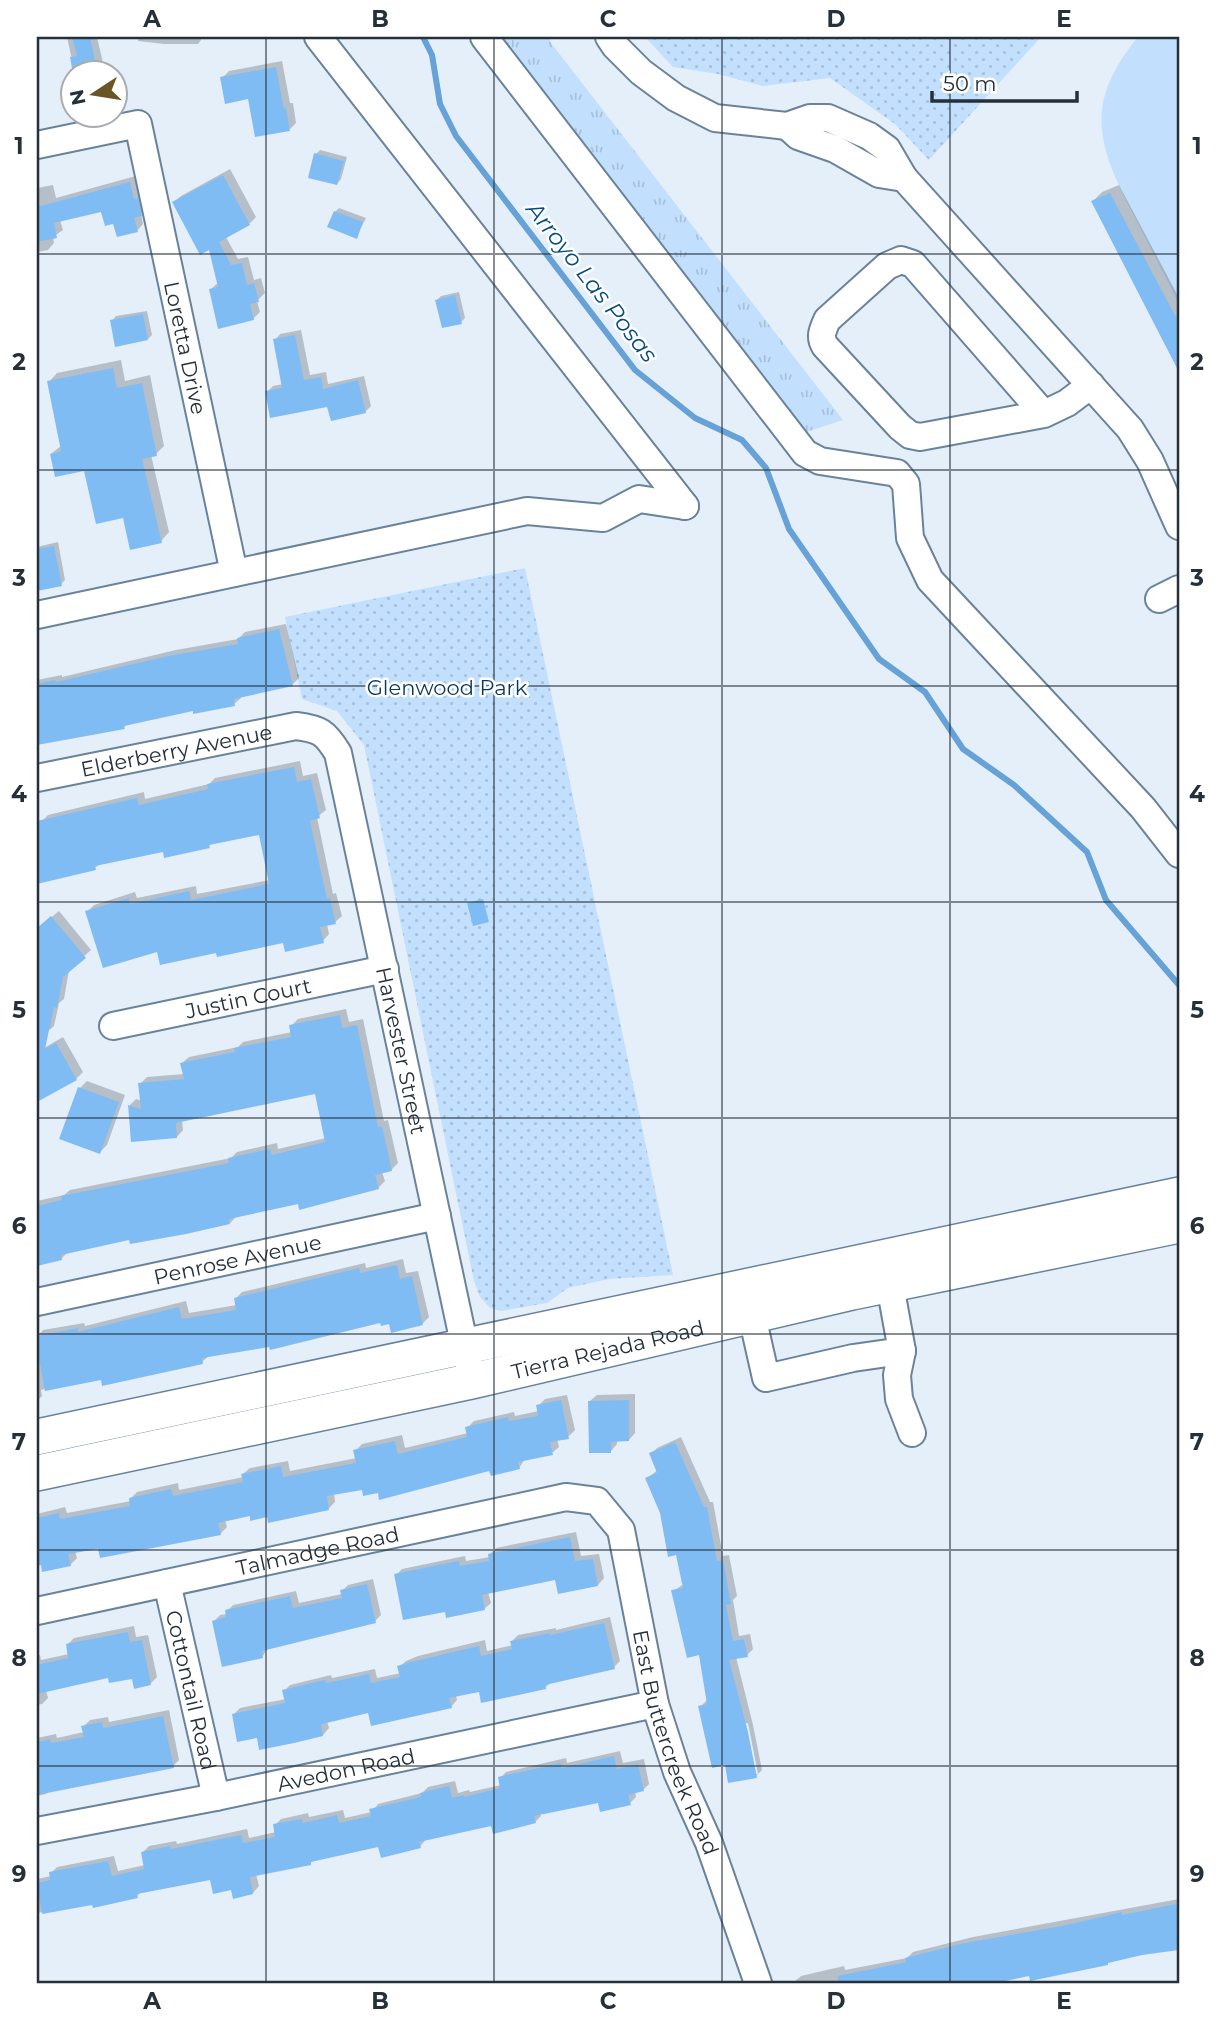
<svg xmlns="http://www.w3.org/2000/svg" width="1216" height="2020" viewBox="0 0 1216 2020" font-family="Montserrat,sans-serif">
  <defs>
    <pattern id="grass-tufts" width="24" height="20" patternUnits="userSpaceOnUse" patternTransform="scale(1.75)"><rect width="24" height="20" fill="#c2e0fe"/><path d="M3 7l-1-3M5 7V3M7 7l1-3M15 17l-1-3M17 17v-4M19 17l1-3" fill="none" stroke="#a7c0da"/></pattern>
    <pattern id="park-dots" width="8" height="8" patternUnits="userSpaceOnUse" patternTransform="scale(1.75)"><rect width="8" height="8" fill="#c2e0fe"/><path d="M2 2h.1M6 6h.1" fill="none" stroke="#a7c0da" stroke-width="1.8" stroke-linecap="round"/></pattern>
  </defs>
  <rect width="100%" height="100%" fill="#e4effa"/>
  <path fill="url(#grass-tufts)" d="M497 37H549L551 43 843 420 800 434Z"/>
  <g fill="url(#park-dots)">
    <path d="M645 37H1041L929 160 895 124 830 78 763 86 718 74 673 67Z"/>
    <path d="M525 568 673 1275 609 1279 568 1288 547 1303 501 1311 490 1308 480 1297 474 1281 364 745 337 711 302 699 285 617Z"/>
  </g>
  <path fill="#c2e0fe" d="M1138 37H1179V304C1165 275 1150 247 1135 218 1098 146 1082 105 1138 37Z"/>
  <g fill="#0003" fill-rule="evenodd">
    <path d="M67 37H97L104 67 97 74H75Z"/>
    <path d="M139 37H201V40L198 44H164L138 41Z"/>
    <path d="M282 61 290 103H293L296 123 290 129 222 78 229 71Z"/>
    <path d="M320 150 347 157 341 179 337 184 316 154Z"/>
    <path d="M230 169 256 217 249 224 226 237 238 259 248 257 254 280 261 278 265 293 257 301 260 312 253 319 211 289 219 282 211 247 174 202 181 196Z"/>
    <path d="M136 176 147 208 141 214 143 224 137 231 115 222 102 210 60 220 63 230 53 237 54 243 48 250 37 252V188L53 185 56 198Z"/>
    <path d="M1119 185 1179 298V368L1093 201 1102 192Z"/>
    <path d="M339 208 366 218 356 237 335 212Z"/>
    <path d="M459 292 465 318 461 322 437 300 441 296Z"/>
    <path d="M147 311 152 335 148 339 112 321 116 316Z"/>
    <path d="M301 330 310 375 326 372 328 384 364 376 371 406 365 412 267 392 273 386 283 384 275 340 280 334Z"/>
    <path d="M121 360 125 381 150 375 164 446 156 454 151 455 169 532 161 541 124 516 85 469 51 454 62 445 49 382 57 373Z"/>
    <path d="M58 542 65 580 61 584 37 589V547Z"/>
    <path d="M286 624 299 678 292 685 241 695V698L234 704 194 709 127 724 124 727 37 743V680L62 675V677L176 650 238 639 245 632Z"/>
    <path d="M300 761 303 776 317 773 326 810 317 817 333 894 336 893 342 916 335 922 327 924 329 934 323 941H284L217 951 158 950 87 912 94 905 135 892 137 898 196 886 197 894 270 880 261 833 212 842 209 846 164 850 101 863 95 868 37 882V822L42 821 48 815 144 792 145 799 209 784 215 778Z"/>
    <path d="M59 911 91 950 69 970 64 999 59 1003 54 1026 47 1032 37 1030V978L50 981 37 965V929Z"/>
    <path d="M346 1009 349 1022 363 1019 384 1121 388 1120 398 1163 391 1170 382 1172 385 1181 378 1188 237 1216 230 1223 130 1238 69 1251 61 1259 37 1264V1201L64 1195 70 1190 231 1158 237 1152 277 1143 278 1149 326 1138 316 1092 182 1120 183 1130 177 1137 133 1140 130 1105 136 1099 142 1101 140 1084 147 1077 184 1074 182 1063 189 1057 238 1047 243 1042 292 1032 291 1026 298 1019Z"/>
    <path d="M63 1037 83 1072 76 1079 37 1100V1052Z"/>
    <path d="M87 1081 125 1095 107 1145 100 1152 80 1088Z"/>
    <path d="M403 1259 406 1273 418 1271 429 1317 422 1324 381 1321 210 1355 202 1362 41 1390 42 1396 37 1401V1337L43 1330 84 1323 85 1326 186 1301 189 1313 237 1305 235 1299 242 1292 365 1263 366 1268Z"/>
    <path d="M635 1394V1433L629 1440H617V1444L611 1451 590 1401 597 1395Z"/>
    <path d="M567 1395 575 1430 568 1437 557 1439 559 1447 552 1453 525 1459 519 1468 491 1469 379 1491 363 1488 334 1493 335 1502 329 1508 268 1515 251 1514 225 1520 227 1527 220 1534 99 1547 75 1551 77 1558 70 1565 37 1564V1514L65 1507 67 1513 131 1501 130 1499 137 1492 178 1483 179 1490 244 1477 243 1474 250 1468 288 1461 290 1471 357 1458 355 1451 362 1444 402 1435 405 1448 468 1433 467 1428 474 1421 514 1412 515 1416 539 1411 538 1406 545 1399Z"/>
    <path d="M681 1437 710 1502H713L723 1556 729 1555 737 1596 733 1600 739 1636 750 1634 753 1649 747 1655 736 1657 753 1725 762 1770 756 1776 726 1763 700 1707 707 1700 701 1653 673 1591 684 1584 678 1553 647 1478 658 1470 651 1454 657 1448ZM748 1723 758 1774H754L744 1724Z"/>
    <path d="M576 1532 581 1556 599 1554 604 1578 598 1585 557 1578 488 1592 491 1603 484 1609 446 1610 396 1575 402 1569 465 1556 466 1561 490 1557V1554L496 1548Z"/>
    <path d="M373 1579 381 1615 375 1621 268 1648 263 1656 214 1621 220 1615 227 1614V1611L233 1605 296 1591 299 1603 342 1594V1591L348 1585Z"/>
    <path d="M610 1617 620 1661 614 1667 552 1681 545 1688 480 1690 456 1695 457 1700 451 1707 370 1711 327 1721 329 1728 323 1735 258 1736 234 1714 240 1708 286 1699 284 1691 290 1685 331 1675 332 1678 375 1669 377 1678 401 1673 399 1667 406 1661 418 1656 485 1640 487 1651 513 1645 512 1641 518 1635 556 1628V1630Z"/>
    <path d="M134 1626 136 1637 148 1635 157 1677 150 1684 134 1677 109 1676 46 1690 48 1698 42 1704 37 1705V1656L40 1655 41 1660 69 1654 67 1645 74 1638Z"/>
    <path d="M169 1710 179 1760 173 1766 50 1790 46 1794 37 1796V1738L56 1734 57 1738 84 1732 83 1727 90 1720 108 1717 109 1722Z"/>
    <path d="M620 1751 623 1763 644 1759 649 1784 643 1790 635 1792 636 1797 630 1803 600 1801 540 1813 541 1816 535 1822 492 1824 426 1839 420 1847 380 1845 314 1860 310 1863 256 1874 259 1886 253 1893 233 1888 211 1878 142 1891 137 1896 37 1913V1879L51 1876V1873L57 1867 114 1856 118 1871 145 1865 143 1852 149 1846 176 1841 177 1844 247 1829 249 1838 276 1832 275 1825 281 1819 308 1813 309 1817 343 1810 345 1818 372 1812 378 1804 422 1793 428 1787 455 1781 458 1793 469 1790 470 1792 501 1785 500 1778 506 1772 566 1758 567 1763Z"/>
    <path d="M1179 1899V1947L987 1983 794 1982 801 1976 844 1966 845 1970 907 1958 913 1952 973 1937Z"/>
  </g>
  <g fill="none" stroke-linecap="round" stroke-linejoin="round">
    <path stroke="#66a1d7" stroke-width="6" d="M423 37 432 55 440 104 456 136 635 370 695 418 742 440 766 468 789 529 879 659 925 692 963 749 1014 785 1087 852 1106 900 1179 985"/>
  </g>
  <g fill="#80bcf4">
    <path d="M72 37H90L98 74H73L70 57 77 56Z"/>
    <path d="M276 67 284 109 286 108 290 131 255 137 248 99 225 104 220 77Z"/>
    <path d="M314 153 344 161 337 185 308 178Z"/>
    <path d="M223 175 250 225 219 242 231 265 242 263 247 285 254 283 259 302 250 304 254 320 218 329 209 289 218 287 209 250 200 255 172 202Z"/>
    <path d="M130 182 134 199 138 198 142 216 134 218 138 232 117 237 113 224 105 226 101 212 54 223 57 238 37 242V207Z"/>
    <path d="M1110 193 1179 323V372L1091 201Z"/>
    <path d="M334 211 363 222 357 239 327 227Z"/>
    <path d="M455 295 462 324 442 328 435 300Z"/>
    <path d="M143 314 148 340 115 347 110 320Z"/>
    <path d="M295 335 304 380 321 377 323 389 358 380 366 413 331 421 327 407 270 418 265 391 282 388 273 339Z"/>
    <path d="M113 368 117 388 142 383 157 456 142 459 162 543 130 550 123 518 96 524 84 471 55 477 50 454 61 451 47 381Z"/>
    <path d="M54 546 62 586 37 591V549Z"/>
    <path d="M279 629 293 686 234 699 235 706 193 714V711L124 726 125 729 37 745V684L55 680 56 682 168 656 238 644 237 638Z"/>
    <path d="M294 767 297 782 311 779 320 818 310 821 327 899 330 898 336 924 320 927 324 943 285 952 283 943 217 957 216 953 160 965 157 952 103 968 85 911 129 898 130 904 189 891 191 900 269 884 259 835 209 845 210 848 164 858 163 852 95 866 96 870 37 884V821L137 798 139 805 208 789 207 784Z"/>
    <path d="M483 899 489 922 473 926 467 903Z"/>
    <path d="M51 916 86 958 63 977 57 1008 54 1007 45 1049 56 1043 77 1080 37 1102V928Z"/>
    <path d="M340 1015 342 1028 357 1025 378 1127 382 1126 392 1171 375 1175 379 1189 299 1210 298 1204 229 1219 230 1224 186 1234 130 1244 129 1240 61 1255 62 1260 37 1266V1206L62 1200 61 1196 229 1163 228 1158 270 1149 272 1155 325 1142 315 1094 176 1123 177 1138 131 1142 128 1105 141 1109 138 1083 184 1079 180 1063 235 1052 234 1048 291 1037 289 1025Z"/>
    <path d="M78 1087 119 1102 100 1154 59 1139Z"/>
    <path d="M397 1265 400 1279 412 1276 423 1325 391 1333 389 1324 381 1326 380 1323 270 1350 269 1347 202 1358 203 1364 102 1386 101 1380 45 1391 37 1348V1336L78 1328V1332L179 1307 182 1319 236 1310 234 1298 359 1268 360 1273Z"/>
    <path d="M561 1400 569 1439 550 1442 553 1455 518 1462 520 1469 491 1476 489 1471 379 1500 378 1493 363 1496 362 1490 327 1496 329 1510 268 1523 267 1517 250 1521V1516L218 1523 221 1535 100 1558 98 1549 68 1554 71 1566 42 1572 41 1565 37 1566V1518L59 1513 60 1519 130 1506 129 1498 171 1489 173 1496 243 1482 241 1474 281 1466 283 1477 356 1463 353 1450 395 1441 398 1454 467 1437 465 1427 508 1417 509 1421 538 1416 536 1405Z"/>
    <path d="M629 1400V1441L611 1442V1453H589L588 1401Z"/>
    <path d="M675 1442 704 1507H707L717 1561 723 1560 731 1604 726 1605 733 1641 744 1639 748 1657 729 1660 748 1732 757 1778 728 1783 725 1765 712 1768 698 1706 707 1704 699 1655 687 1658 671 1590 683 1588 676 1555 668 1557 660 1513 645 1478 657 1473 649 1453Z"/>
    <path d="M570 1537 575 1561 593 1559 598 1586 558 1594 555 1580 482 1595 485 1610 446 1618 445 1612 403 1620 394 1574 459 1561 460 1566 489 1561 488 1554Z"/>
    <path d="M367 1584 376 1623 262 1651 263 1658 222 1667 212 1621 226 1617 225 1610 290 1596 293 1608 342 1598 340 1590Z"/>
    <path d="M604 1623 615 1669 545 1685 546 1689 481 1703 479 1692 449 1698 452 1708 371 1726 368 1713 335 1721 321 1724 323 1736 294 1743 259 1750 257 1738 237 1742 232 1714 285 1703 282 1690 325 1680 326 1683 369 1674 371 1683 400 1677 397 1666 411 1662 479 1646 481 1656 512 1649 510 1641 550 1633V1635Z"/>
    <path d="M128 1632 130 1642 142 1640 151 1685 134 1689 132 1679 109 1683 108 1678 37 1694V1665L68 1658 66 1644Z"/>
    <path d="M163 1716 174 1768 37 1795V1742L50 1739 51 1743 84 1737 81 1726 102 1722 103 1728Z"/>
    <path d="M614 1756 617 1769 638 1764 644 1791 628 1795 631 1805 600 1812 598 1803 534 1816 536 1823 493 1834 491 1826 419 1842 421 1848 381 1858 378 1847 311 1862V1865L250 1877 253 1894 233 1899 231 1890 213 1894 210 1880 137 1894 138 1898 93 1908 92 1905 42 1914 37 1883 50 1880 49 1872 108 1861 112 1876 144 1869 141 1852 170 1846 171 1849 241 1835 243 1843 275 1837 273 1824 302 1819 303 1823 337 1815 339 1823 371 1816 369 1809 421 1797 420 1793 449 1786 452 1798 463 1795 464 1797 500 1788 498 1777 561 1763 562 1768Z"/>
    <path d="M1176 1904 1179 1918V1950L1142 1955 1108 1963V1965L1030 1981 1029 1976 996 1983H838V1976L906 1962 905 1958 965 1943 1062 1926 1122 1912V1915Z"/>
  </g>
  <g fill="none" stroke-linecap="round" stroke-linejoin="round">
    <defs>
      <g id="minor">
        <path d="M318 37 685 506"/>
        <path d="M484 37 805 453 820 461 897 473 906 484 910 538 930 580 1143 808 1179 854"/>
        <path d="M609 37 615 46 641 72 676 98 715 118 787 126 810 118H828L869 136 887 149 904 178 1130 429 1150 461 1179 526"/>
        <path d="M787 126 798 136 835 149 879 174 904 178"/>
        <path id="s1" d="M37 145 138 124 234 573"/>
        <path d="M1044 414 913 264 901 260 887 266 827 320C823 330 819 336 825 346L900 427 910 435 920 437 1044 414 1067 403 1091 385"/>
        <path d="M1159 599 1179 589"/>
        <path d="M37 615 527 511 603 518 639 499 685 506"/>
        <path id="s2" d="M37 778 296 726C320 729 325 732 338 753L468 1362"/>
        <path id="s3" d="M113 1026 385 969"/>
        <path d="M890 1285 902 1351 897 1375 899 1399 912 1433"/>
        <path id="s4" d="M37 1302 437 1216"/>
        <path d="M752 1316 766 1378 853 1358 902 1351"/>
        <path id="s5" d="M167 1583 216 1797"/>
        <path id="s6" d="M37 1611 566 1497 597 1501 621 1530 655 1704 677 1772 709 1843 758 1983"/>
        <path id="s7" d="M37 1831 216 1797 655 1704"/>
      </g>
      <g id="major">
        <path d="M37 1437 1179 1195"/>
        <path id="s8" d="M37 1473 472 1381 852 1292 1179 1225"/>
      </g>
    </defs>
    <use href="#minor" stroke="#6a839b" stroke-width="30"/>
    <use href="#major" stroke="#6a839b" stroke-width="38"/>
    <use href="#minor" stroke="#fff" stroke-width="26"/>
    <use href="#major" stroke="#fff" stroke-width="35"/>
  </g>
  <path fill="none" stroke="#25303a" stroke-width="2" stroke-opacity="0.55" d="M266 37V1983M494 37V1983M722 37V1983M950 37V1983M37 254H1179M37 470H1179M37 686H1179M37 902H1179M37 1118H1179M37 1334H1179M37 1550H1179M37 1766H1179"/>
  <g text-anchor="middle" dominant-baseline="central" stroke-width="5" stroke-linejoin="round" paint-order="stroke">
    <g font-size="21" fill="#25303a" stroke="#fff">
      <text stroke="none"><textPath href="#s1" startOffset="332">Loretta Drive</textPath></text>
      <text stroke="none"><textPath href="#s2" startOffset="142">Elderberry Avenue</textPath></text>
      <text stroke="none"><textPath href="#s3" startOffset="138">Justin Court</textPath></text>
      <text stroke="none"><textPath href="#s2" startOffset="621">Harvester Street</textPath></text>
      <text stroke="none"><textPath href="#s4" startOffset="205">Penrose Avenue</textPath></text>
      <text stroke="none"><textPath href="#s8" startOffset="584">Tierra Rejada Road</textPath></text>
      <text stroke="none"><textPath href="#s6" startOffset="287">Talmadge Road</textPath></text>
      <text stroke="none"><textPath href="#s5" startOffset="110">Cottontail Road</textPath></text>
      <text stroke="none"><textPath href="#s6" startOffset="830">East Buttercreek Road</textPath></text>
      <text stroke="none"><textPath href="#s7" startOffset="315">Avedon Road</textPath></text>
    </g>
    <g font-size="21" fill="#0a375b" stroke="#fff">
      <text x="447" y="687">Glenwood Park</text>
    </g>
    <g font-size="23" font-style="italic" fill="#064c7f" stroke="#fff">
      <text transform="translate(592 282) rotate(52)">Arroyo Las Posas</text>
    </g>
  </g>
  <rect width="1216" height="2020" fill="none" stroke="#ffffff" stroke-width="77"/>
  <g transform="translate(94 94) rotate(258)"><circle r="33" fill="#ffffff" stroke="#a8acb0" stroke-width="2"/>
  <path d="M0-5L12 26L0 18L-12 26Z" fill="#695624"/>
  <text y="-10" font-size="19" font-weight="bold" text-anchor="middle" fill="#25303a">N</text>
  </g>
  <path d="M932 91v10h145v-10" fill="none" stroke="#25303a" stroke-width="3.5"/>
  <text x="943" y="91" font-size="21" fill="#25303a" stroke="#ffffff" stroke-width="5" paint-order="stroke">50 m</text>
  <rect x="38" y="38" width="1140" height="1944" fill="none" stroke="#25303a" stroke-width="2.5"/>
  <g font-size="23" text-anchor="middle" font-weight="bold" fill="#25303a">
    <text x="152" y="27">A</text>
    <text x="380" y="27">B</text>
    <text x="608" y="27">C</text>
    <text x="836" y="27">D</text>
    <text x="1064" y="27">E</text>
    <text x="19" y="154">1</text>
    <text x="1197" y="154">1</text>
    <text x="19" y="370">2</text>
    <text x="1197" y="370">2</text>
    <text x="19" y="586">3</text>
    <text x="1197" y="586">3</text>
    <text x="19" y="802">4</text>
    <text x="1197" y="802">4</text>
    <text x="19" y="1018">5</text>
    <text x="1197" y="1018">5</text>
    <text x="19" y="1234">6</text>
    <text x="1197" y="1234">6</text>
    <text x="19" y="1450">7</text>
    <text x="1197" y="1450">7</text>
    <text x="19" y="1666">8</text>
    <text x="1197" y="1666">8</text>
    <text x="19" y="1882">9</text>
    <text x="1197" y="1882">9</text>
    <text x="152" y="2009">A</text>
    <text x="380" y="2009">B</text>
    <text x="608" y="2009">C</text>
    <text x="836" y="2009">D</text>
    <text x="1064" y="2009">E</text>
  </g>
</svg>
